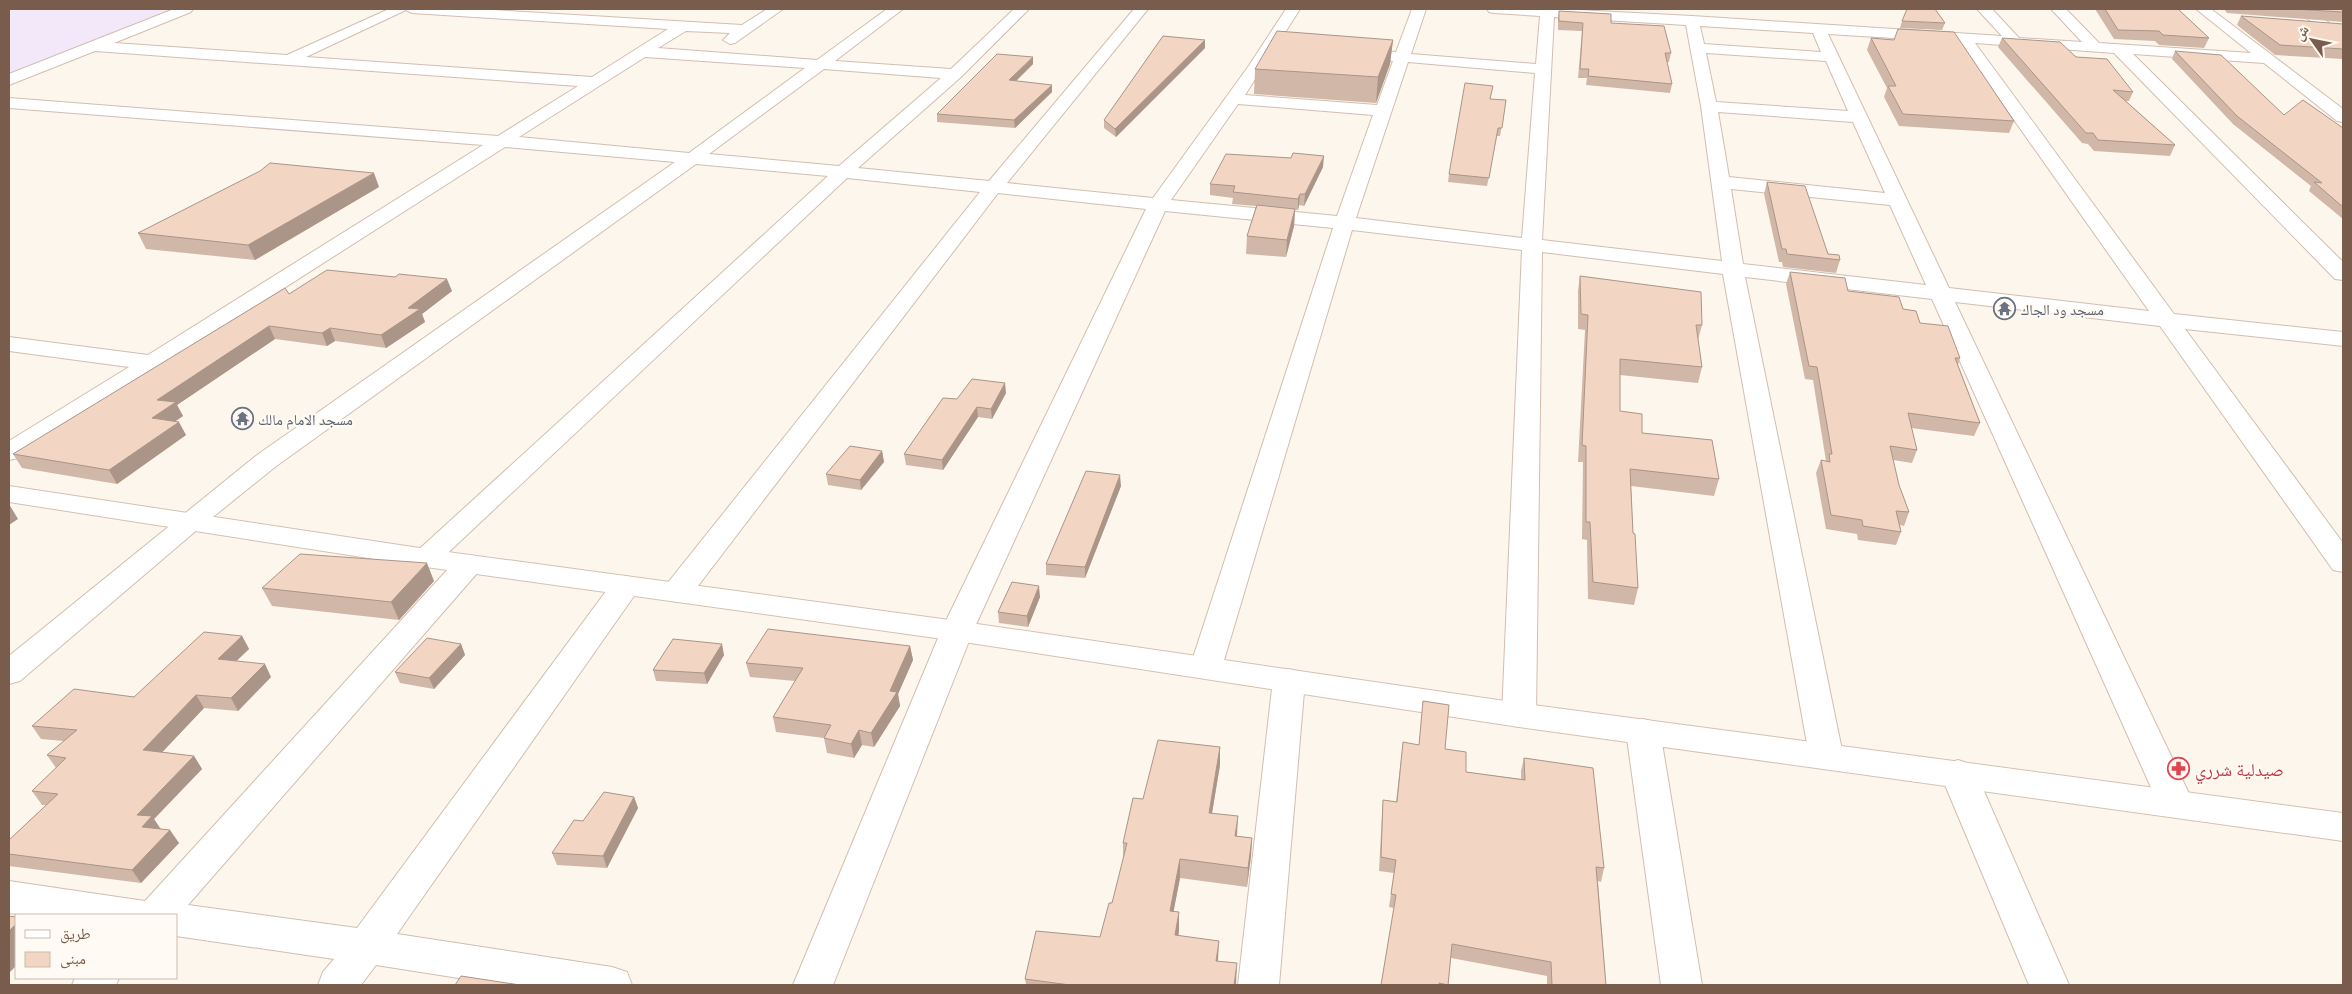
<svg xmlns="http://www.w3.org/2000/svg" width="2352" height="994" viewBox="0 0 2352 994" font-family="Ubuntu,'Noto Naskh Arabic',sans-serif">
  <rect width="100%" height="100%" fill="#fdf6ec"/>
  <path fill="#f3e8fa" d="M9 9H175L9 75Z"/>
  <g fill="none" stroke-linecap="round" stroke-linejoin="round">
    <defs>
      <g id="street">
        <path d="M174 9H193L191 12 114 43 287 55 389 9H475L742 25 767 9H783L735 43 730 44 723 40 730 33 686 31 658 48 817 60 887 9H903L835 61 951 69 1014 9H1029L961 77 858 168 989 181 1134 9H1148L1007 183 1153 198 1248 67 1286 9H1300L1245 95 1377 105 1393 61 1380 59 1377 56 1385 51 1396 52 1412 9H1426L1411 54 1536 64 1540 16 1494 13 1489 12 1487 9H1559L1692 16 2002 36 1977 9H1992L2019 38 2082 42 2051 9H2066L2099 43 2251 53 2196 9H2211L2343 109V122L2337 121 2264 63 2133 54 2343 262V280L2335 279 2114 53 1975 43 2174 314 2343 332V346L2185 329 2343 543V572L2333 570 2160 326 1955 302 2193 802 2188 812 2175 816 2162 812 1932 299 1745 277 1843 755 1838 764 1826 768 1814 764 1809 755 1723 274 1542 252 1536 715 1531 724 1519 727 1507 724 1502 715 1522 250 1352 230 1222 667 1217 675 1206 678 1195 675 1190 667 1333 228 1165 211 973 631 833 985H793L941 631 1146 209 998 193 688 599 677 602 666 599 662 592 666 585 980 192 847 178 436 564 426 567 416 564 411 558 416 552 828 176 696 164 275 467 198 529 20 681 9 684V656L257 455 675 162 505 147 18 458 9 460V441L129 367 9 351V337L148 355 483 145 9 108V98L498 136 578 86 95 51 9 85V74ZM406 10 412 13 668 29 592 77 306 57ZM1554 17 1686 25 1701 106 1722 261 1542 240ZM1700 26 1813 33 1821 52 1704 44ZM1828 34 1959 42 2149 311 1949 288ZM1706 53 1826 61 1848 111 1716 102ZM645 57 805 68 689 153 519 137ZM1408 62 1535 73 1522 238 1356 218ZM824 69 941 78 839 166 709 154ZM1238 104 1373 115 1337 216 1171 200ZM1718 112 1853 122 1885 193 1729 177ZM1731 189 1890 205 1926 285 1743 264Z"/>
        <path d="M2295 9H2311L2333 26 2331 29H2321Z"/>
        <path d="M469 555 479 557 484 564 479 571 188 905 357 928 615 579 626 576 637 579 641 586 397 934 612 967 627 972 632 985H503L376 965 361 985H318L323 972 334 959 176 936V915H25L9 913V881L145 901 459 557Z"/>
        <path d="M1289 669 1301 672 1305 680 1279 985H1238L1273 680 1277 672Z"/>
        <path d="M1643 719 1655 722 1660 731 1702 985H1661L1626 731 1631 722Z"/>
        <path d="M1958 760 1970 764 1976 773 2069 985H2029L1940 773 1946 764Z"/>
        <path d="M75 978H119L116 985H72Z"/>
      </g>
      <path id="secondary" d="M9 486 426 549 957 621 1519 703 2343 813V841L1519 727 957 641 426 567 9 502Z"/>
    </defs>
    <use href="#street" stroke="#d1beb0" stroke-width="2"/>
    <use href="#secondary" stroke="#d6c0b0" stroke-width="2"/>
    <use href="#street" fill="#fff" fill-rule="evenodd"/>
    <use href="#secondary" fill="#fff" fill-rule="evenodd"/>
  </g>
  <g fill="#d1b7a8">
    <path d="M1589 9H1608V10Z"/>
    <path d="M2095 9H2178L2209 38 2204 48 2159 45 2155 41 2114 39Z"/>
    <path d="M2224 9H2343V22L2227 13Z"/>
    <path d="M1559 11 1611 23 1671 53 1669 62H1667L1672 84 1670 93 1586 85 1587 78H1578L1582 31 1558 30V19Z"/>
    <path d="M2241 16 2343 24V59L2275 55 2237 25Z"/>
    <path d="M1902 21 1945 23 1942 30 1900 28Z"/>
    <path d="M1871 38 1894 40 2014 121 2009 133 1899 126 1884 97 1887 88 1867 50Z"/>
    <path d="M2002 38 2076 57 2133 92 2129 101H2126L2175 145 2170 156 2094 151 2088 144 2082 143 1998 47Z"/>
    <path d="M1393 40 1390 64 1376 103 1254 94 1255 69Z"/>
    <path d="M1205 48 1116 137 1104 128V120Z"/>
    <path d="M2175 51 2284 115 2343 128V219L2309 191 2311 186 2233 124 2172 59Z"/>
    <path d="M1033 57V64L1016 81 1052 85V92L1015 128 937 122V114Z"/>
    <path d="M1491 99 1506 100 1500 136H1497L1487 186 1448 182 1449 174Z"/>
    <path d="M1323 167 1304 206 1299 205 1298 210H1295L1294 226 1286 257 1246 254 1247 236 1256 206 1232 204 1233 198 1210 195V184Z"/>
    <path d="M1767 182 1828 254 1840 260 1836 273 1783 267 1782 262H1779L1764 194Z"/>
    <path d="M379 187 255 260 146 249 138 233Z"/>
    <path d="M1790 272 1903 309 1920 323 1960 358 1958 365 1980 423 1974 436 1911 428 1917 450 1912 463 1893 460 1899 485 1909 512 1904 526 1900 525 1901 532 1896 545 1858 540 1857 534 1826 529 1816 473 1821 460 1826 461 1813 380 1805 379 1786 284Z"/>
    <path d="M1580 276 1702 325 1698 340 1702 367 1698 383 1620 375V411L1642 433 1719 479 1714 496 1631 486 1633 533 1638 588 1634 605 1588 599 1587 540 1582 539 1583 462H1578L1585 330 1578 329V291Z"/>
    <path d="M395 277 452 291 422 314 425 322 386 348 335 341 327 346 275 339 177 405 183 416 175 421 186 435 117 484 22 468 13 454 289 294Z"/>
    <path d="M1006 393 992 419 978 417 943 470 906 465 904 454 957 399Z"/>
    <path d="M882 451 884 462 861 490 828 485 826 474Z"/>
    <path d="M1121 486 1085 578 1046 575V564Z"/>
    <path d="M434 581 399 620 272 606 262 588Z"/>
    <path d="M1040 597 1028 627 999 623 998 612Z"/>
    <path d="M242 636 249 649 236 661 271 677 238 711 204 708 162 752 194 756 202 769 154 819 161 829 179 843 141 883 9 866V840L46 805H42L32 791 56 768 47 755 64 741 41 739 32 726 134 697Z"/>
    <path d="M461 644 465 655 434 689 400 683 395 672Z"/>
    <path d="M910 646 913 660 898 694 900 706 874 747 862 745 854 758 827 753 824 738 776 732 773 717 795 681 750 677 746 663Z"/>
    <path d="M724 655 707 684 656 681 653 670Z"/>
    <path d="M1423 701 1445 749 1466 772 1521 779V771L1524 758 1604 868 1601 882 1598 881 1606 985H1547V976L1451 958 1448 985H1381L1394 908 1389 907 1394 873 1379 871 1382 814 1383 800 1396 802 1403 742 1419 745Z"/>
    <path d="M1220 747V765L1212 813 1237 836 1252 838 1251 856 1247 887 1180 878 1173 912 1179 931 1178 936 1218 961 1236 982V985H1026L1025 979 1100 937 1112 903 1123 860V843L1143 799Z"/>
    <path d="M634 797 638 808 607 868 557 865 552 853 583 821Z"/>
  </g>
  <g fill="#aa9588">
    <path d="M1205 40V48L1116 137 1115 129Z"/>
    <path d="M1393 40 1390 64 1376 103 1378 77Z"/>
    <path d="M1033 57V64L1010 87 1009 80Z"/>
    <path d="M1052 85V92L1015 128 1014 120Z"/>
    <path d="M1324 156 1323 167 1304 206 1305 194Z"/>
    <path d="M374 173 379 187 255 260 248 245Z"/>
    <path d="M1300 194 1299 205 1298 210V199Z"/>
    <path d="M1295 209 1294 226 1286 257 1287 240Z"/>
    <path d="M447 279 452 291 422 314 425 322 386 348 381 335 408 308Z"/>
    <path d="M269 326 275 339 177 405 183 416 160 432 152 418 157 400Z"/>
    <path d="M330 328 335 341 327 346 322 333Z"/>
    <path d="M1005 383 1006 393 992 419 991 409Z"/>
    <path d="M977 407 978 417 943 470 942 460Z"/>
    <path d="M179 422 186 435 117 484 109 470Z"/>
    <path d="M882 451 884 462 861 490 860 480Z"/>
    <path d="M1120 475 1121 486 1085 578V567Z"/>
    <path d="M9 504 18 519 9 525Z"/>
    <path d="M427 563 434 581 399 620 391 602Z"/>
    <path d="M1039 586 1040 597 1028 627 1027 616Z"/>
    <path d="M242 636 249 649 225 672 218 659Z"/>
    <path d="M461 644 465 655 434 689 429 678Z"/>
    <path d="M722 644 724 655 707 684 704 673Z"/>
    <path d="M910 646 913 660 898 694 900 706 874 747 871 733Z"/>
    <path d="M265 664 271 677 238 711 231 698Z"/>
    <path d="M196 695 204 708 152 763 143 750Z"/>
    <path d="M859 730 862 745 854 758 851 744Z"/>
    <path d="M1220 747V765L1209 831V813Z"/>
    <path d="M194 756 202 769 154 819 161 830 142 827 137 815Z"/>
    <path d="M634 797 638 808 607 868 603 856Z"/>
    <path d="M1238 816 1237 835 1234 854 1235 836Z"/>
    <path d="M170 830 179 843 141 883 132 870Z"/>
    <path d="M1252 838 1251 856 1247 887 1248 868Z"/>
    <path d="M1180 859V878L1170 930V911Z"/>
    <path d="M1179 912V931L1175 954V935Z"/>
    <path d="M16 924V966L9 973V931Z"/>
    <path d="M1219 941 1218 960 1215 979 1216 961Z"/>
    <path d="M1237 963 1236 985H1234Z"/>
  </g>
  <g fill="#f3d5c3" stroke="#aa9588">
    <path d="M1907 9H1935L1945 23 1902 21Z"/>
    <path d="M2105 9H2178L2209 38 2163 35 2159 31 2118 30Z"/>
    <path d="M2293 9H2343V12Z"/>
    <path d="M1559 11 1611 14V23L1664 26 1671 53H1665L1672 84 1588 76 1589 69H1580L1583 23 1559 21Z"/>
    <path d="M2241 16 2343 24V49L2280 45Z"/>
    <path d="M1898 29 1954 32 2014 121 1903 114 1888 86H1896L1871 38 1894 40Z"/>
    <path d="M1277 31 1393 40 1378 77 1255 69Z"/>
    <path d="M1163 36 1205 40 1115 129 1104 120Z"/>
    <path d="M2002 38 2060 42 2076 57 2107 59 2133 92 2113 90 2175 145 2098 140 2093 133H2086Z"/>
    <path d="M2175 51 2221 55 2284 115 2303 100 2343 128V207L2314 182 2322 183 2237 116Z"/>
    <path d="M997 54 1033 57 1009 80 1052 85 1014 120 937 114Z"/>
    <path d="M1465 83 1493 86 1490 99 1506 100 1502 128H1498L1489 178 1449 174Z"/>
    <path d="M1293 153 1324 156 1305 194H1300L1298 199 1233 192 1235 186 1210 184 1226 154 1291 158Z"/>
    <path d="M270 163 374 173 248 245 138 233 260 171Z"/>
    <path d="M1767 182 1805 186 1828 254 1839 255 1840 260 1787 254 1786 249H1782Z"/>
    <path d="M1257 205 1295 209 1287 240 1247 236Z"/>
    <path d="M327 270 395 277 399 274 447 279 408 308 420 309 381 335 330 328 322 333 269 326 157 400 176 402 152 418 179 422 109 470 13 454 285 288 289 294Z"/>
    <path d="M1790 272 1845 278 1848 291 1899 297 1903 309 1916 311 1920 323 1948 326 1960 358H1955L1980 423 1908 413 1917 450 1890 446 1899 485 1909 512 1896 511 1901 532 1863 526 1862 520 1831 515 1821 460 1830 462 1829 454H1832L1817 367 1809 366Z"/>
    <path d="M1580 276 1701 292 1702 325H1696L1702 367 1620 359V411L1642 414V433L1712 440 1719 479 1630 469 1633 533 1635 534 1638 588 1593 582 1590 522H1586V446L1582 445 1588 315 1581 314Z"/>
    <path d="M972 379 1005 383 991 409 977 407 942 460 904 454 943 398 957 399Z"/>
    <path d="M850 446 882 451 860 480 826 474Z"/>
    <path d="M1086 471 1120 475 1085 567 1046 564Z"/>
    <path d="M300 554 427 563 391 602 262 588Z"/>
    <path d="M1012 582 1039 586 1027 616 998 612Z"/>
    <path d="M768 629 910 646 890 691 897 692 871 733 859 730 851 744 824 738 831 725 773 717 803 668 746 663Z"/>
    <path d="M204 632 242 636 218 659 265 664 231 698 196 695 143 750 194 756 137 815 152 816 142 827 170 830 132 870 9 854V840L58 794 32 791 66 758 47 755 77 730 32 726 74 689 134 697Z"/>
    <path d="M427 638 461 644 429 678 395 672Z"/>
    <path d="M673 639 722 644 704 673 653 670Z"/>
    <path d="M1423 701 1449 705 1445 749 1466 752V772L1525 780 1524 758 1593 768 1604 868 1596 867 1606 985H1552L1551 962 1452 944 1448 985 1439 983V985H1381L1396 895 1391 894 1396 860 1381 857 1383 800 1397 802 1403 742 1419 745Z"/>
    <path d="M1158 740 1220 747 1209 813 1238 816 1235 836 1252 838 1248 868 1180 859 1170 911 1179 912 1175 935 1219 941 1216 961 1237 963 1234 985H1070L1025 979 1036 931 1100 937 1109 903H1112L1127 843H1123L1133 798 1143 799Z"/>
    <path d="M604 792 634 797 603 856 552 853 574 820 583 821Z"/>
    <path d="M9 916 16 917V924L9 931Z"/>
    <path d="M461 976 520 985H455Z"/>
  </g>
  <defs>
    <symbol id="temple-ring" viewBox="-11 -11 22 22"><circle r="9.5" fill="#fffaf3" stroke="#6b7280" stroke-width="1.5"/><path d="M0-6L5-2H3V0L6.5 2.5H4V6H1.5V3h-3V6H-4V2.5H-6.5L-3 0V-2H-5Z" fill="#6b7280"/></symbol>
    <symbol id="pharmacy-ring" viewBox="-11 -11 22 22"><circle r="9.5" fill="#fffaf3" stroke="#e0444e" stroke-width="1.5"/><path d="M-2-6h4v4h4v4h-4v4h-4v-4h-4v-4h4Z" fill="#e0444e"/></symbol>
  </defs>
  <g fill-rule="evenodd">
    <use href="#temple-ring" x="1992" y="296" width="25" height="25"/>
    <use href="#temple-ring" x="230" y="406" width="25" height="25"/>
    <use href="#pharmacy-ring" x="2166" y="756" width="25" height="25"/>
  </g>
  <g text-anchor="middle" dominant-baseline="central" stroke-width="4.5" stroke-linejoin="round" paint-order="stroke">
    <g font-size="15" fill="#5b616d" stroke="#fffaf3" text-anchor="start">
      <text x="2021" y="309">مسجد ود الجاك</text>
      <text x="258" y="419">مسجد الامام مالك</text>
    </g>
    <g font-size="18" fill="#be3a42" stroke="#fffaf3" text-anchor="start">
      <text x="2195" y="769">صيدلية شرري</text>
    </g>
  </g>
  <rect width="2352" height="994" fill="none" stroke="#7a5c4d" stroke-width="20"/>
  <rect x="15" y="914" width="162" height="65" fill="#fffaf3" stroke="#cabbb1"/>
  <rect x="25" y="930" width="25" height="8" fill="#ffffff" stroke="#cabbb1"/>
  <text x="60" y="939" font-size="15" fill="#7a5c4d">طريق</text>
  <rect x="25" y="952" width="25" height="15" fill="#f3d5c3" stroke="#cabbb1"/>
  <text x="60" y="964" font-size="15" fill="#7a5c4d">مبنى</text>
  <g transform="translate(2312 40) rotate(303)" stroke="#fffaf3" stroke-width="4" paint-order="stroke">
  <path d="M0-4L9 19L0 12L-9 19Z" fill="#7a5c4d"/>
  <text y="-8" font-size="14" font-weight="bold" text-anchor="middle" fill="#7a5c4d">ش</text>
  </g>
</svg>
